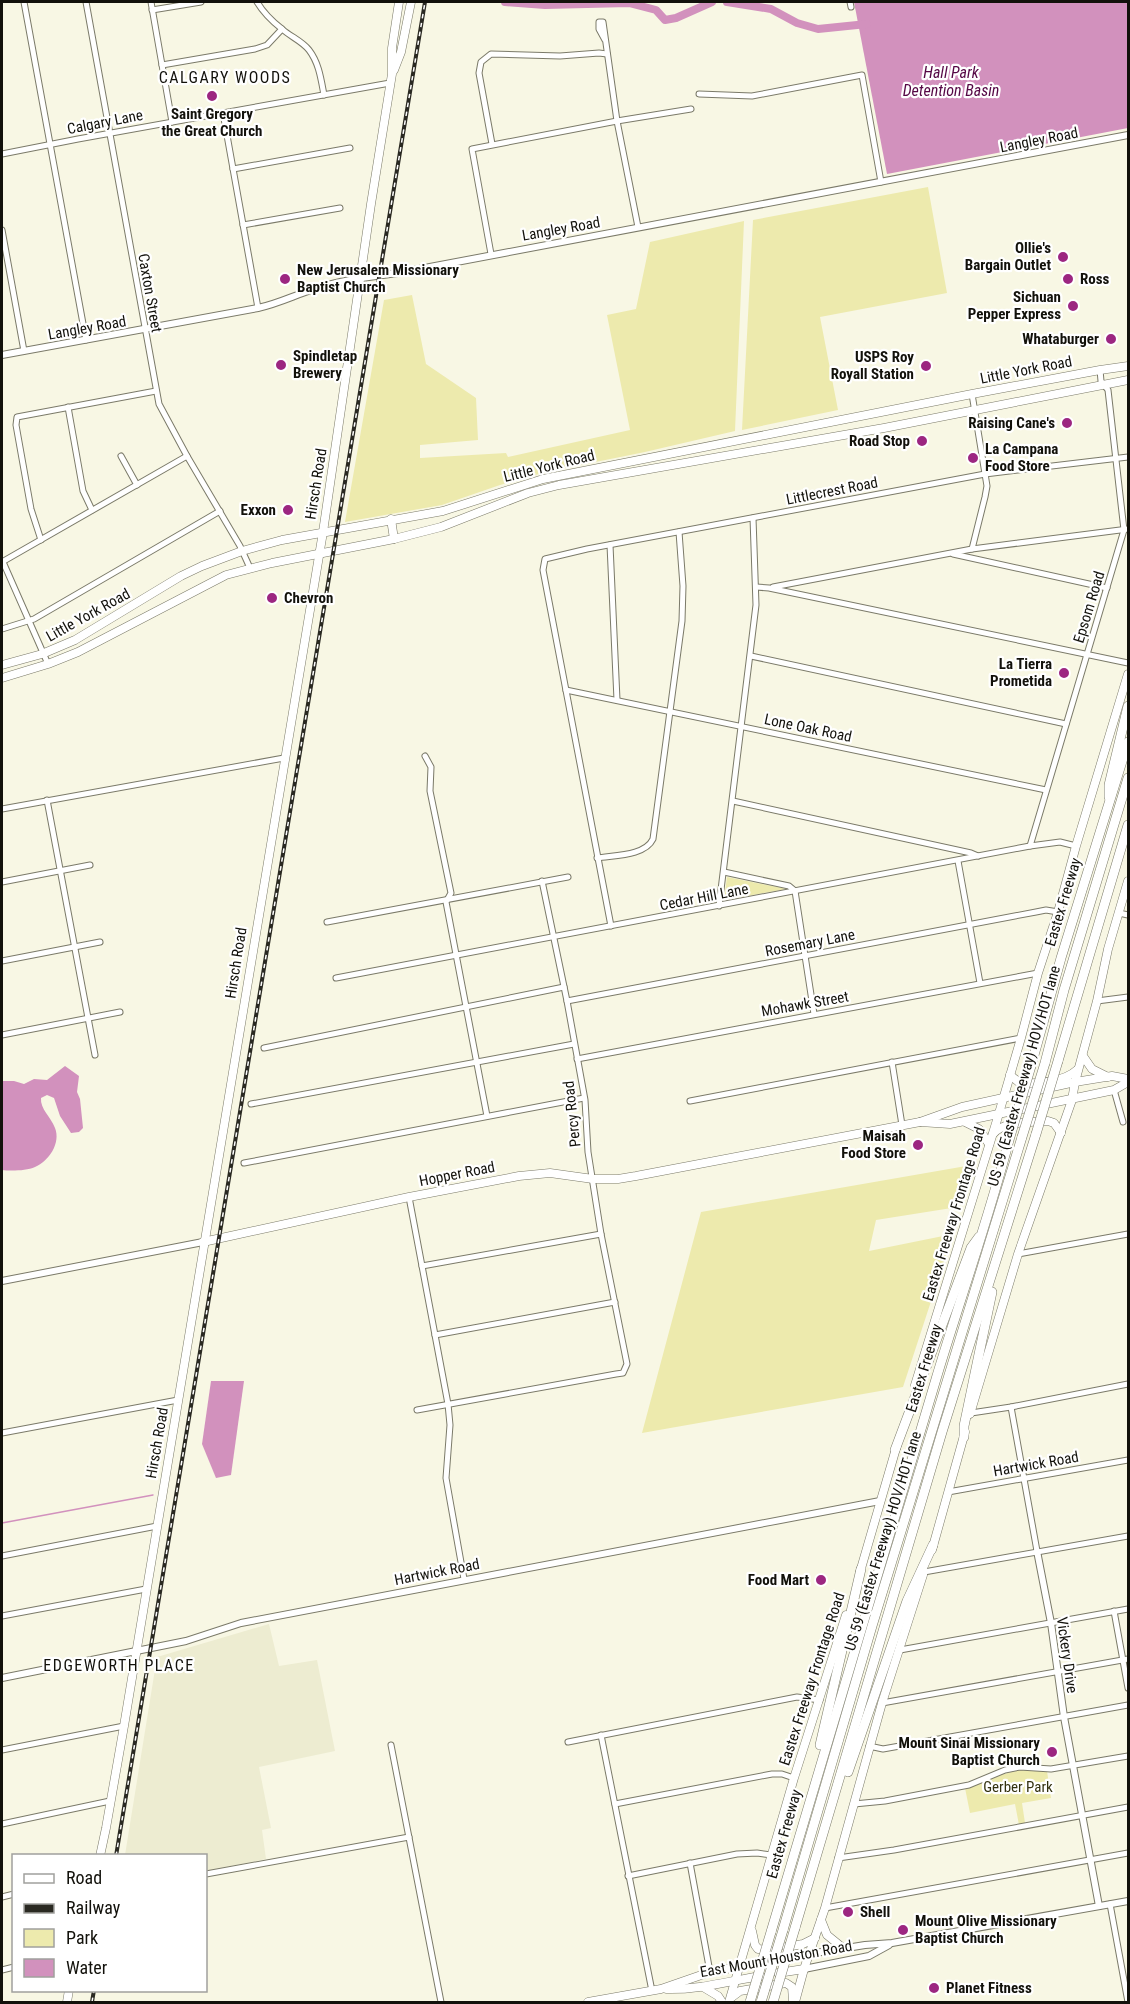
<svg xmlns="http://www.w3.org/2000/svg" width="1130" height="2004" viewBox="0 0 1130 2004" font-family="'Roboto Condensed',sans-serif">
  <rect width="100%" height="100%" fill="#f8f7e4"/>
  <path fill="#edecd1" d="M269 1624 279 1666 317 1660 335 1751 259 1767 271 1828 262 1830 266 1859 206 1871V1856L125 1855 157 1657Z"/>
  <g fill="#edeaad">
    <path d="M928 187 947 293 820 317 838 410 742 430 753 220Z"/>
    <path d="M744 221 735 431 645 452 546 472 500 485 442 505 345 522 384 300 412 295 426 364 476 398 478 440 420 445V458L506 453 508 457 630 430 607 315 636 309 650 242Z"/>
    <path d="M727 877 787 889 724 900Z"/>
    <path d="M972 1165 958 1207 876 1220 869 1251 953 1234 903 1387 642 1433 701 1212Z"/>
    <path d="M1030 1769 1047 1771 1051 1798 1022 1803 1025 1823 1019 1825 1015 1804 970 1813 965 1788C988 1782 1006 1770 1030 1769Z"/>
  </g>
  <g fill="#d291bd">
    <path d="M854 2H1128V128L887 174Z"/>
    <path d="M65 1066 79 1076 77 1092 80 1099 83 1128 79 1132 71 1133 60 1116 54 1098 47 1095 41 1098C40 1109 51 1117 55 1128 61 1143 49 1161 35 1167 26 1171 10 1171 2 1170V1081H14L24 1084 34 1079 47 1080Z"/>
    <path d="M211 1381H244L231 1475 216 1478 202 1444Z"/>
  </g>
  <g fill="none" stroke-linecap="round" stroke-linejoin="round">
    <path stroke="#d291bd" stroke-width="1.5" d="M2 1523 153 1495"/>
    <g stroke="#d291bd" stroke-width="8">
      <path d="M505 2 545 5 629 3 656 10 665 20 676 18 712 2"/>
      <path d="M727 2 771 9 797 23 818 29 867 24"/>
    </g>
    <defs>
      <g id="minor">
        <path d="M24 2 86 340"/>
        <path d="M86 2 159 404 187 456 240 546 250 568"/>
        <path d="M151 2 172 122"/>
        <path d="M257 2C263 12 273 22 282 29 291 37 302 41 309 50 319 63 321 79 324 95"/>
        <path d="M850 2 851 7"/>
        <path d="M152 10 201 2"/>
        <path d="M605 40 599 29V22H603L617 121 638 227"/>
        <path d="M162 65 255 49 267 45 282 29"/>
        <path d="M699 94 752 96 862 75 881 182"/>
        <path d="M223 113 258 308"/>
        <path d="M492 144 479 73 481 62 491 54 560 56 599 53 607 54"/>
        <path d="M2 154 78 139 390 83"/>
        <path d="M233 169 350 148"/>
        <path d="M243 225 340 208"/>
        <path d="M2 230 24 351"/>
        <path d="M491 254 472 149 617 121 691 109"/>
        <path d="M972 394 987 486 985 497 972 549"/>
        <path d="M68 407 83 491 92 510"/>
        <path d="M121 456 137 485"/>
        <path d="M41 540 31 509 16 425 17 417 156 391"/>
        <path d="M610 545 617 700"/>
        <path d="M953 554 1107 588"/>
        <path d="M2 562 187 456"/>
        <path d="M3 562 48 664"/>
        <path d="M756 587 769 588 1128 663"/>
        <path d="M773 587 972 549 1128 529"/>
        <path d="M2 629 34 619 220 511"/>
        <path d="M751 656 1066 724"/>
        <path d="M566 690 1046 790"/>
        <path d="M425 756 431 767 430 791 451 893 446 902 487 1116"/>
        <path d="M47 800 95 1055"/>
        <path d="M733 801 971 853 978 856"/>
        <path d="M2 809 284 758"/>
        <path d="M1030 846 1124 530 1108 390 1101 381 1100 370"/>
        <path d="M597 858C614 855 645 856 653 839L682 621 683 586 679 532"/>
        <path d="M958 861 980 983"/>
        <path d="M724 872 789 886 795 891"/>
        <path d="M2 882 90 865"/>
        <path d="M795 891 814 1014"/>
        <path d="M719 906 756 605 753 518"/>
        <path d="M1119 913 1128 915"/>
        <path d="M327 922 568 877"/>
        <path d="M611 926 543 570 545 559 587 549 985 474 1128 457"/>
        <path d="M2 961 100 942"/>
        <path d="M336 978 1030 846 1060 842 1076 846"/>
        <path d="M567 1001 1036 912 1046 910 1058 912"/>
        <path d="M1097 1001 1128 997"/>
        <path d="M2 1035 120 1012"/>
        <path d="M264 1048 564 987"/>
        <path d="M577 1059 1038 973"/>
        <path d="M892 1062 902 1125"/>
        <path d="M1114 1090 1123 1122"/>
        <path d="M690 1101 1021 1038"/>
        <path d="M251 1104 574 1044"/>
        <path d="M244 1163 584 1098"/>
        <path d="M409 1197 448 1404 450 1425 446 1478 464 1579"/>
        <path d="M1018 1254 1128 1234"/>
        <path d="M422 1266 601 1234"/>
        <path d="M435 1335 615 1302"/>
        <path d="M1011 1407 1037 1551"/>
        <path d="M417 1410 616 1374 623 1373 627 1364 601 1234 588 1152 585 1100 567 1001 542 881"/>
        <path d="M971 1413 1011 1407 1128 1384"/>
        <path d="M2 1433 178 1400"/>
        <path d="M948 1492 1128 1460"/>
        <path d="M2 1556 157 1526"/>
        <path d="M924 1572 1128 1536"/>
        <path d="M1114 1611 1128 1688"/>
        <path d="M2 1616 146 1589"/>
        <path d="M900 1650 1128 1609"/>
        <path d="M882 1703 1128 1659"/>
        <path d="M601 1735 652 1991"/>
        <path d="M568 1742 797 1697 820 1700"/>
        <path d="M391 1745 441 2002"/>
        <path d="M869 1746 883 1749 1128 1705"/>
        <path d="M2 1750 124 1726"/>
        <path d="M615 1804 772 1774H782L794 1778"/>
        <path d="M854 1804 885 1801 969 1785 1005 1770 1020 1767 1051 1769 1128 1756"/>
        <path d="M2 1824 110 1801"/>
        <path d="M838 1858 894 1850 1128 1807"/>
        <path d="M690 1863 710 1972"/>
        <path d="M206 1874 409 1837"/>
        <path d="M628 1876 737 1854 757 1853 771 1855"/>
        <path d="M2 1897 14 1894"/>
        <path d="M1110 1904 1128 2002"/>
        <path d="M825 1908 1128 1853"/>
        <path d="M2 1970 14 1967"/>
      </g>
      <g id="tertiary">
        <path d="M2 355 258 308C277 304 293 296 311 290 339 280 368 277 398 273L1128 135"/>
        <path d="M2 1281 203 1242"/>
        <path d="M1037 1551 1051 1623 1064 1717 1099 1906"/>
        <path d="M2 1678 186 1641 241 1623 880 1501"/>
        <path d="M809 1954 865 1945 892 1943 1128 1901"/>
        <path d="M804 1969 869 1956 889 1945"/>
      </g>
      <g id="secondary">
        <path d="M394 70 401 52 411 2"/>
        <path d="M391 519 394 539"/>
        <path d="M2 665 42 654 75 640 181 576 202 566 242 551 282 540 443 511 543 479 972 394 1100 370 1128 366"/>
        <path d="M2 678 48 664 78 652 226 575 272 563 394 539 441 527 528 493 559 485 884 428 1128 380"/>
        <path d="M1083 1056 1092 1069 1108 1077"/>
        <path d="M1010 1075 1021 1084C1039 1083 1064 1082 1077 1070"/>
        <path d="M920 1122 950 1124 1114 1090 1128 1082"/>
        <path d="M965 1122 979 1129 989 1144"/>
        <path d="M993 1134C1005 1120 1031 1123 1048 1121L1054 1123 1061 1133"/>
        <path d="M203 1242 409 1197 519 1176 550 1173 593 1179H618L636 1176 920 1122 962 1107 1075 1082 1112 1076 1128 1079"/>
        <path d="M915 1385 997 1120 1021 1038 1038 973 1058 912 1076 846 1128 674"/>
        <path d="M970 1414 1018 1254 1072 1100 1075 1082 1097 1001 1108 949 1128 881"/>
        <path d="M932 1550 965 1432"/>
        <path d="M860 1572 897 1445"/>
        <path d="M100 1856 106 1828 124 1726 323 532 371 204 392 74V48L399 2"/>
        <path d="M821 1920 827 1935 843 1948"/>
        <path d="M752 1931 755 1945 758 1949 769 1950"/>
        <path d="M786 1947 803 1944 815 1938"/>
        <path d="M778 1973 804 1969"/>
        <path d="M703 1987 718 1996 722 2002"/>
        <path d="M666 1989C698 1990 729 1981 761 1976"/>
        <path d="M732 1997 740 1991 786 1983 792 1987 793 2001"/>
        <path d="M67 2002 69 1990"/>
        <path d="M588 2002 661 1989 710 1972 809 1954"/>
        <path d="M729 2002 794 1778 846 1615"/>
        <path d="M795 2002 804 1969 825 1908 882 1703 923 1575"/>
      </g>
      <g id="motorway">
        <path d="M1109 797V785L1128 706"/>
        <path d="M1058 1061 1128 825"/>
        <path d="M1045 1063 1064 990 1128 778"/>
        <path d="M1031 1066 1061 958 1128 742"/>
        <path d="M964 1437V1426L992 1292"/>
        <path d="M895 1450 971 1248 979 1237"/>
        <path d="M820 1745 861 1569"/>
        <path d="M848 1772 907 1601 933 1545"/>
        <path d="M795 1928 942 1432 1036 1134"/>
        <path d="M783 1930 872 1626 1022 1137"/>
        <path d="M771 1932C826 1748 881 1563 936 1379 960 1299 988 1221 1009 1140"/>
      </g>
    </defs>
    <use href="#minor" stroke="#7b7a69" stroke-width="7"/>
    <use href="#tertiary" stroke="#7b7a69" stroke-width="8"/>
    <use href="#secondary" stroke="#7b7a69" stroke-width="9"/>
    <use href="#motorway" stroke="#7b7a69" stroke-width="10"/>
    <use href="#minor" stroke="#fff" stroke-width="5"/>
    <use href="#tertiary" stroke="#fff" stroke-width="6"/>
    <use href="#secondary" stroke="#fff" stroke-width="8"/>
    <use href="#motorway" stroke="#fff" stroke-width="9"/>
    <defs>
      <g id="rail">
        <path d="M116 1856 425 2"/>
        <path d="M92 2002 94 1990"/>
      </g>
    </defs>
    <use href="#rail" stroke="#2a2922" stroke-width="4"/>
    <use href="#rail" stroke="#fff" stroke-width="1.5" stroke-dasharray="4.5" stroke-linecap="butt"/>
    <defs>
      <g id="motorway-bridge">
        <path d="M1036 1134 1058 1061"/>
        <path d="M1022 1137 1045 1063"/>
        <path d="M1009 1140 1031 1066"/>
        <path d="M750 2002 771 1932"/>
        <path d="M761 2002 783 1930"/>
        <path d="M773 2002 795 1928"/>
      </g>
    </defs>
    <use href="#motorway-bridge" stroke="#7b7a69" stroke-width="10" stroke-linecap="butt"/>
    <use href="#motorway-bridge" stroke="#fff" stroke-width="9"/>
  </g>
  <g fill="#9c2681" stroke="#fff" stroke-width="2">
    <circle cx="212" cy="96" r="6"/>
    <circle cx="1063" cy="257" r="6"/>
    <circle cx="285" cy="279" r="6"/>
    <circle cx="1068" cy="279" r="6"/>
    <circle cx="1073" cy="306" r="6"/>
    <circle cx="1111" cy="339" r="6"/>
    <circle cx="281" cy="365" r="6"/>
    <circle cx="926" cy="366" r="6"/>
    <circle cx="1067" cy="423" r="6"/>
    <circle cx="922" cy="441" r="6"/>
    <circle cx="973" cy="458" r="6"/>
    <circle cx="288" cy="510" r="6"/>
    <circle cx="272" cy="598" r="6"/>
    <circle cx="1064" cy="673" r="6"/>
    <circle cx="918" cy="1145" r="6"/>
    <circle cx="821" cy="1580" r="6"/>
    <circle cx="1052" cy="1752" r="6"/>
    <circle cx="848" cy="1912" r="6"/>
    <circle cx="903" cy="1930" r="6"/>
    <circle cx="934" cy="1988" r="6"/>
  </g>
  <g text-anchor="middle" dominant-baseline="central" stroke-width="4.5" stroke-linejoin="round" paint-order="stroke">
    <g font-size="15" font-weight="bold" fill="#12110b" stroke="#fff" text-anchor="end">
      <text x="212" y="114" text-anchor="middle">Saint Gregory<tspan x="212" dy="17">the Great Church</tspan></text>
      <text x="1051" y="248">Ollie's<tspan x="1051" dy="17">Bargain Outlet</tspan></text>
      <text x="297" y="270" text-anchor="start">New Jerusalem Missionary<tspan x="297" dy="17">Baptist Church</tspan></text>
      <text x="1080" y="279" text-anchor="start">Ross</text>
      <text x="1061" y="297">Sichuan<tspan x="1061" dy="17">Pepper Express</tspan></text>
      <text x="1099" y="339">Whataburger</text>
      <text x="293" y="356" text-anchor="start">Spindletap<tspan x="293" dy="17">Brewery</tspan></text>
      <text x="914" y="357">USPS Roy<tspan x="914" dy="17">Royall Station</tspan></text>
      <text x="1055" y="423">Raising Cane's</text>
      <text x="910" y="441">Road Stop</text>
      <text x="985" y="449" text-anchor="start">La Campana<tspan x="985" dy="17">Food Store</tspan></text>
      <text x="276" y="510">Exxon</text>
      <text x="284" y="598" text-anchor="start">Chevron</text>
      <text x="1052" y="664">La Tierra<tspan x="1052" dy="17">Prometida</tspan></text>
      <text x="906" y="1136">Maisah<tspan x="906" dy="17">Food Store</tspan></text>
      <text x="809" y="1580">Food Mart</text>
      <text x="1040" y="1743">Mount Sinai Missionary<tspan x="1040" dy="17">Baptist Church</tspan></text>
      <text x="860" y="1912" text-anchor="start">Shell</text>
      <text x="915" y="1921" text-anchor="start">Mount Olive Missionary<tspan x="915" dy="17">Baptist Church</tspan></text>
      <text x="946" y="1988" text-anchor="start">Planet Fitness</text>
    </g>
    <g font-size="15" fill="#12110b" stroke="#fff">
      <text transform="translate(105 122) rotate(-11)">Calgary Lane</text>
      <text transform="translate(1039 140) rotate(-11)">Langley Road</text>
      <text transform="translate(561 229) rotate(-10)">Langley Road</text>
      <text transform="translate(150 293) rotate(80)">Caxton Street</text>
      <text transform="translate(87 328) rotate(-10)">Langley Road</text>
      <text transform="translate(1026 370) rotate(-11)">Little York Road</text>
      <text transform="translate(549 466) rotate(-14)">Little York Road</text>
      <text transform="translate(316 484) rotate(-81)">Hirsch Road</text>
      <text transform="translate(832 491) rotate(-11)">Littlecrest Road</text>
      <text transform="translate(1089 607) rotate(-73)">Epsom Road</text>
      <text transform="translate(88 615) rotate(-29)">Little York Road</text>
      <text transform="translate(808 728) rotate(12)">Lone Oak Road</text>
      <text transform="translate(704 897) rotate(-11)">Cedar Hill Lane</text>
      <text transform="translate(1063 902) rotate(-73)">Eastex Freeway</text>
      <text transform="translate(810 943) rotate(-11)">Rosemary Lane</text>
      <text transform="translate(236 963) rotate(-81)">Hirsch Road</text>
      <text transform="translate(805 1004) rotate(-10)">Mohawk Street</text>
      <text transform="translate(1024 1076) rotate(-74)">US 59 (Eastex Freeway) HOV/HOT lane</text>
      <text transform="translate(572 1114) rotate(-96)">Percy Road</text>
      <text transform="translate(457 1174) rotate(-11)">Hopper Road</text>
      <text transform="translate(954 1214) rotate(-73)">Eastex Freeway Frontage Road</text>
      <text transform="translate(924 1368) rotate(-73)">Eastex Freeway</text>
      <text transform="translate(157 1443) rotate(-80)">Hirsch Road</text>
      <text transform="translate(1036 1464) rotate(-10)">Hartwick Road</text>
      <text transform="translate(883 1541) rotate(-73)">US 59 (Eastex Freeway) HOV/HOT lane</text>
      <text transform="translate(437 1572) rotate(-11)">Hartwick Road</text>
      <text transform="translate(1067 1655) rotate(82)">Vickery Drive</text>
      <text transform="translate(812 1679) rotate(-72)">Eastex Freeway Frontage Road</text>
      <text transform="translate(784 1834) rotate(-74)">Eastex Freeway</text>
      <text transform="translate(776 1959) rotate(-10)">East Mount Houston Road</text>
    </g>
    <g font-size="15" fill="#33310f" stroke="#fff">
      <text x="1018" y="1787">Gerber Park</text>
    </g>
    <g font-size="16" font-style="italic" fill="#550745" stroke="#fff">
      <text x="951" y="72">Hall Park<tspan x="951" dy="18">Detention Basin</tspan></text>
    </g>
    <g font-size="16" letter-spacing="1.5" fill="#12110b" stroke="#fff">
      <text x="225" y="77">CALGARY WOODS</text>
      <text x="119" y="1665">EDGEWORTH PLACE</text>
    </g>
  </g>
  <rect width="1130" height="2004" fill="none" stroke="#12110b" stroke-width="6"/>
  <rect x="12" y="1854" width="195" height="138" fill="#ffffff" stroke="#a0a09d" stroke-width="1.5"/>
  <rect x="24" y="1874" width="30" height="9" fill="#ffffff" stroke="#a0a09d" stroke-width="1.5"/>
  <text x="66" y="1884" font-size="18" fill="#12110b">Road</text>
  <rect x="24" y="1904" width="30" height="9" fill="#2a2922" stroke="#a0a09d" stroke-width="1.5"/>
  <text x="66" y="1914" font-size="18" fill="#12110b">Railway</text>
  <rect x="24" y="1929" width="30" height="18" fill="#edeaad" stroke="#a0a09d" stroke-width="1.5"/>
  <text x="66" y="1944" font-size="18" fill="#12110b">Park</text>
  <rect x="24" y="1959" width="30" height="18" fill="#d291bd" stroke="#a0a09d" stroke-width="1.5"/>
  <text x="66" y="1974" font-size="18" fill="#12110b">Water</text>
</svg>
